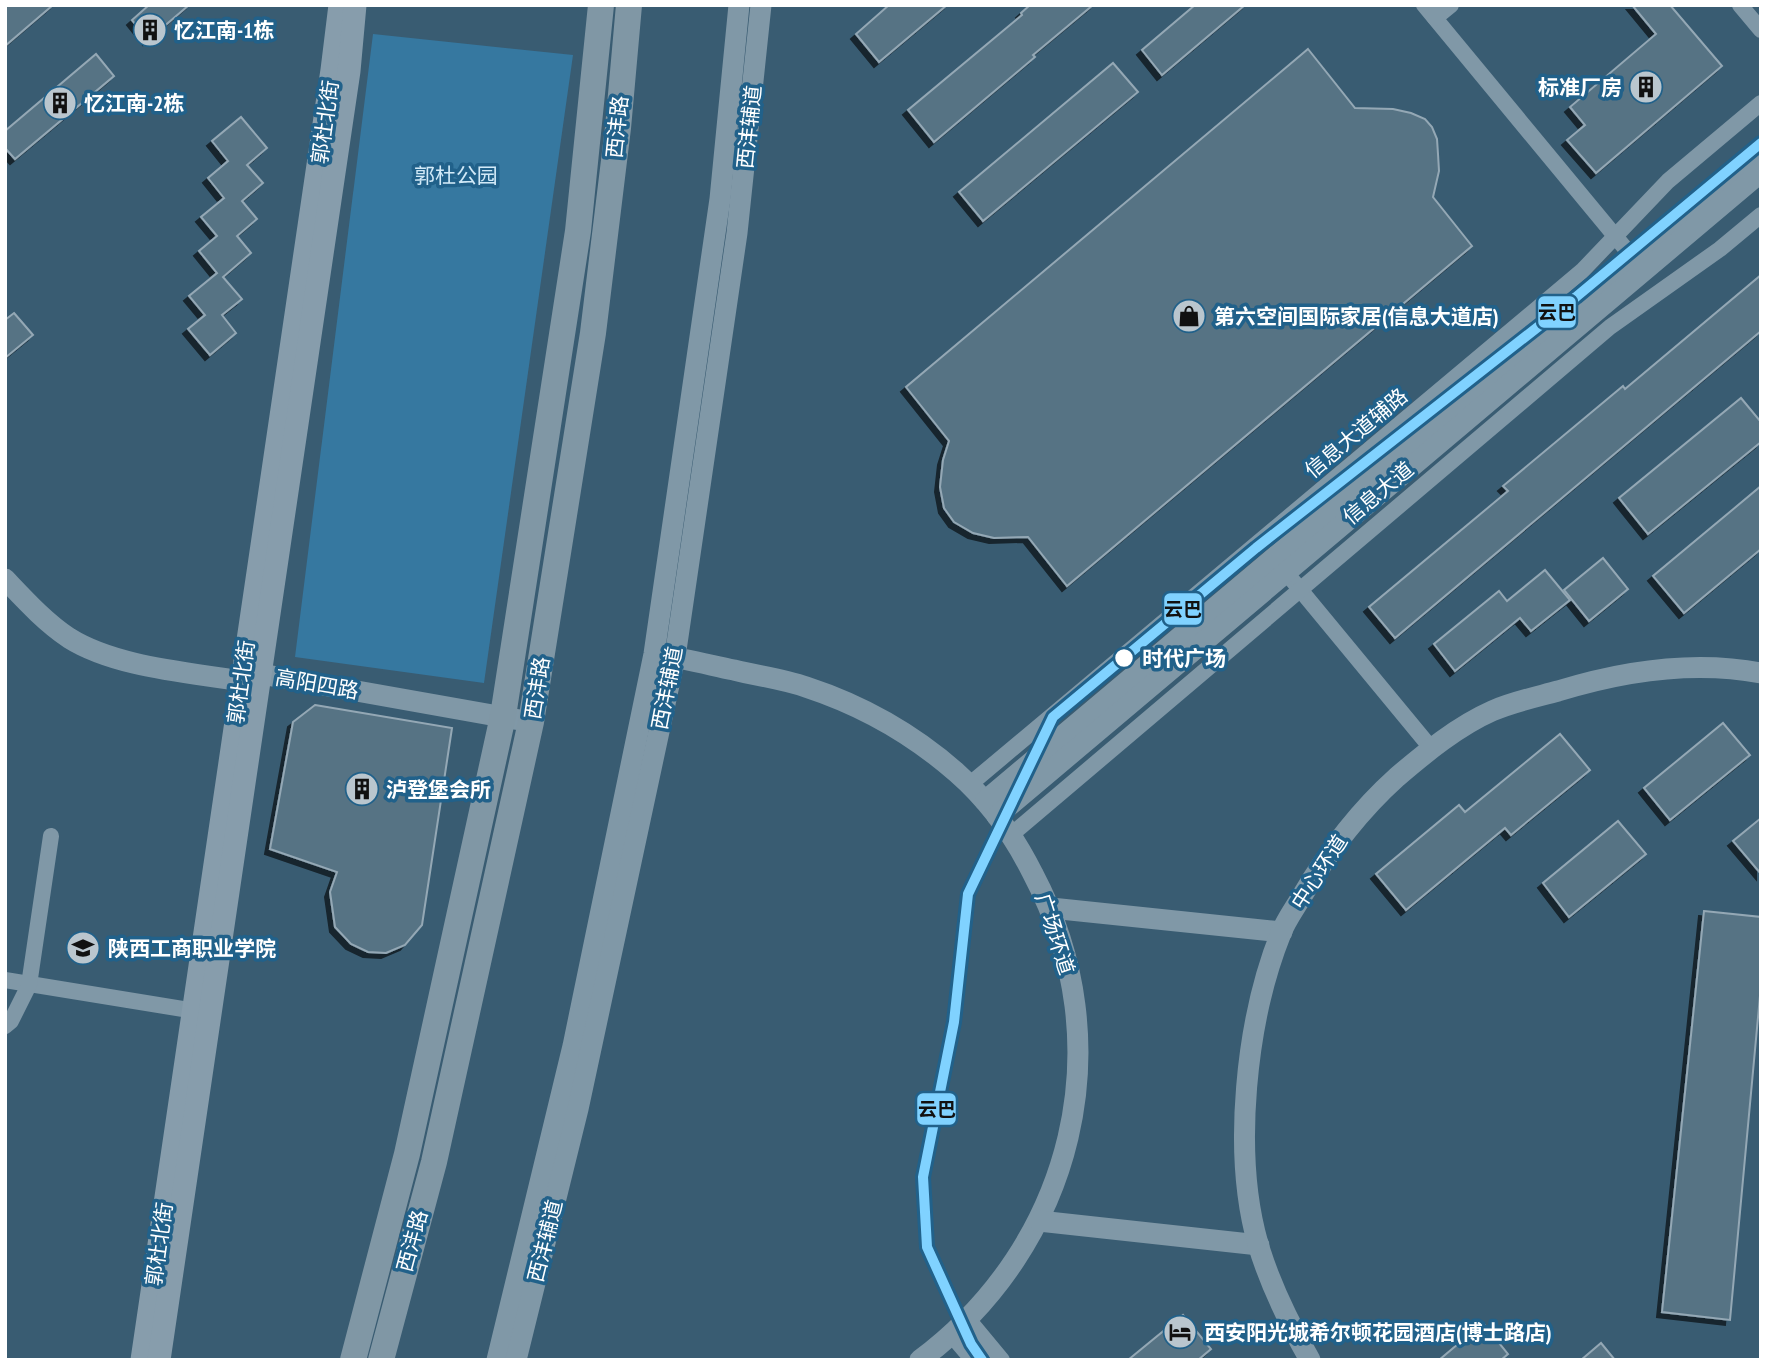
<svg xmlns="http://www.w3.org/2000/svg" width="1766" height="1365" viewBox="0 0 1766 1365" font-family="'PT Sans Narrow','Noto Sans SC',sans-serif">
  <defs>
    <filter id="shadow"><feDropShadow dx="-5" dy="5" stdDeviation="0" flood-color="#0009"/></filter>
  </defs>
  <rect width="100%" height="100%" fill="#395c72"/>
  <path fill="#3678a0" d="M373 34 573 55 484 683 295 657Z"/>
  <g fill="#577384" stroke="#94a8b5" stroke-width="2" filter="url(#shadow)">
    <path d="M5 5H53L5 46Z"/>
    <path d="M149 5H189L148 40 132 20Z"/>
    <path d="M889 5H947L879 62 856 34Z"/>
    <path d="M1030 5H1093L1033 55 1035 57 934 142 908 110 1022 15 1021 13Z"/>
    <path d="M1195 5H1245L1162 75 1142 50Z"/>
    <path d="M1632 5H1670L1722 66 1596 173 1567 140 1585 125 1570 107 1656 34Z"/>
    <path d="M1308 49 1355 108 1393 109 1411 113 1425 119 1432 127 1437 139 1438 154 1439 171 1433 197 1472 246 1067 586 1028 537 994 538 973 533 954 522 944 508 940 487 943 460 949 441 906 387Z"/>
    <path d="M96 54 114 76 15 159 5 148V131Z"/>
    <path d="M1113 63 1138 92 983 221 959 192Z"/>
    <path d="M241 117 267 148 247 165 263 183 242 201 257 219 237 236 251 253 223 277 242 299 222 315 236 333 210 355 188 329 205 315 189 296 217 273 199 251 217 236 201 217 224 198 208 178 228 161 212 141Z"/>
    <path d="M1761 275V331L1395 638 1369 607 1508 491 1503 486 1623 386 1625 389Z"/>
    <path d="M14 313 33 335 5 358V320Z"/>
    <path d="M1741 398 1761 422V442L1648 534 1619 498Z"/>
    <path d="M1761 486V549L1684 613 1653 576Z"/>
    <path d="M1603 558 1628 589 1589 621 1564 590Z"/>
    <path d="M1545 570 1570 600 1531 631 1520 618 1455 671 1434 644 1499 591 1507 601Z"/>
    <path d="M315 705 452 728 422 925 405 945 386 953 368 952 351 944 335 927 330 892 337 872 270 849 293 722Z"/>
    <path d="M1723 723 1750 755 1670 820 1644 788Z"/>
    <path d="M1560 734 1590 770 1511 835 1505 828 1406 910 1376 874 1459 805 1465 812Z"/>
    <path d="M1761 818V874L1733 841Z"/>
    <path d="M1618 821 1646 854 1569 917 1543 883Z"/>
    <path d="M1704 911 1761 917V985L1730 1320 1662 1312Z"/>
    <path d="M1183 1315 1211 1349 1198 1360H1128Z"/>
    <path d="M1483 1323 1508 1354 1501 1360H1439Z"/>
    <path d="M1601 1343 1615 1360H1581Z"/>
  </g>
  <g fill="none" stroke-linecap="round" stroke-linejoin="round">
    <g stroke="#8098a7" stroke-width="16">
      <path d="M1424 5 1639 265"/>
      <path d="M1740 5 1761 30"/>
      <path d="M1435 18 1451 5"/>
      <path d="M1279 564 1431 748"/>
      <path d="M969 785 1582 271 1668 181 1761 103"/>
      <path d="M1011 835 1610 327 1720 249 1761 215"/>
      <path d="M5 980 201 1012"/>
      <path d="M5 1026 11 1021 29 985 51 836"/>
      <path d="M968 1319 1002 1360"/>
    </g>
    <g stroke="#8098a7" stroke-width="21">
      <path d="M5 579C25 600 45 622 69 638 115 667 187 672 241 681L261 674 531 722"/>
      <path d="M661 655C686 659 710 665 734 670 758 676 783 679 806 687 861 705 914 735 957 773 989 801 1014 836 1033 874 1123 1044 1074 1245 920 1360"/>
      <path d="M985 801 1761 148"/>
      <path d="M997 816 1761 172"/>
      <path d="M1051 908 1282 932"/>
      <path d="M1039 1221 1259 1245"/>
      <path d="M953 1333 976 1360"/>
      <path d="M497 1360 573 1046 654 654 720 199 739 5"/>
      <path d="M516 1360 578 1109 675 657 737 233 761 5"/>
      <path d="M1310 1360C1289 1323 1270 1285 1258 1244 1232 1153 1246 1020 1281 933 1286 920 1295 908 1302 896 1328 852 1358 812 1397 777 1425 753 1458 726 1492 711 1512 702 1536 697 1558 691 1623 671 1693 660 1761 673"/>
    </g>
    <g stroke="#879dac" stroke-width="23">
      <path d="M142 1360 332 70 340 5"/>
      <path d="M159 1360 349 71 355 5"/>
    </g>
    <g stroke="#8097a5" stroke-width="26">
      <path d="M353 1360 407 1154 503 716 578 231 601 5"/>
      <path d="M381 1360 434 1162 531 722 593 333 618 128 629 5"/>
    </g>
    <defs>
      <path id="rail-1" d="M982 1360 971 1344 927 1247 923 1177 954 1022 968 894 1053 717 1256 548 1576 297 1761 143"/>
    </defs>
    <use href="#rail-1" stroke="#21618a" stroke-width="16"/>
    <use href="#rail-1" stroke="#80d2ff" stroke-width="10"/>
  </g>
  <defs>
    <symbol id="building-disc" viewBox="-11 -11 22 22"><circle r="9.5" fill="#bac6ce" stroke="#21618a"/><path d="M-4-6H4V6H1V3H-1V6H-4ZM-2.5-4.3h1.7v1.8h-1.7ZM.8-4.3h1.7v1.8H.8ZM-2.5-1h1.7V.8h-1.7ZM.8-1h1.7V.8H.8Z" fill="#111"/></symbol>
    <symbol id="shop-disc" viewBox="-11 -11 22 22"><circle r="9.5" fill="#bac6ce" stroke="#21618a"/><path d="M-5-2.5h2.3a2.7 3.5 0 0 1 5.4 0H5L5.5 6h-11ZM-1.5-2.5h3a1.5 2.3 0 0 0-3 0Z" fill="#111"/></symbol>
    <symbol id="university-disc" viewBox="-11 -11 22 22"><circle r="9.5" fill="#bac6ce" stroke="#21618a"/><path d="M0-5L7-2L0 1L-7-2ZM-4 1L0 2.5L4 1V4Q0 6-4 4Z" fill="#111"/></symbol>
    <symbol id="hotel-disc" viewBox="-11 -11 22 22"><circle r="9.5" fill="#bac6ce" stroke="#21618a"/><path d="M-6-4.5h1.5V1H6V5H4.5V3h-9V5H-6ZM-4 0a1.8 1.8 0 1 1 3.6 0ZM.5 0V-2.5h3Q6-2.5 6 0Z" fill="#111"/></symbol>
  </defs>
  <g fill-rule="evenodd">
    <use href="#building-disc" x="131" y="11" width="38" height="38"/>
    <use href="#building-disc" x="1627" y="68" width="38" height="38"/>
    <use href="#building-disc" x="41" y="84" width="38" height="38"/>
    <use href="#shop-disc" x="1170" y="297" width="38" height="38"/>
    <use href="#building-disc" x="343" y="770" width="38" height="38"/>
    <use href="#university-disc" x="64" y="929" width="38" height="38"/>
    <use href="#hotel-disc" x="1161" y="1313" width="38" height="38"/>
  </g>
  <circle fill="#fff" stroke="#21618a" stroke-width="2.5" cx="1124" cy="658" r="10"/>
  <g text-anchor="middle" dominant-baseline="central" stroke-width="7" stroke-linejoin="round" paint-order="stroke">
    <g font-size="21" font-weight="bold" fill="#fff" stroke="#21618a" text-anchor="start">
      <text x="174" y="30">忆江南-1栋</text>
      <text x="1622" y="87" text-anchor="end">标准厂房</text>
      <text x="84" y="103">忆江南-2栋</text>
      <text x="1214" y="316">第六空间国际家居(信息大道店)</text>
      <text x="386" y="789">泸登堡会所</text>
      <text x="108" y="948">陕西工商职业学院</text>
      <text x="1204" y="1332">西安阳光城希尔顿花园酒店(博士路店)</text>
    </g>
    <g font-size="21" fill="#fff" stroke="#21618a">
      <text transform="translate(325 122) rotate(-82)">郭杜北街</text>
      <text transform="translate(617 127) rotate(-84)">西沣路</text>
      <text transform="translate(749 127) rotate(-84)">西沣辅道</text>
      <text transform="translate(1356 433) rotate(-40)">信息大道辅路</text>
      <text transform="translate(1378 493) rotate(-40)">信息大道</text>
      <text transform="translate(241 682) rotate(-82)">郭杜北街</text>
      <text transform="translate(317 684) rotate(10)">高阳四路</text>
      <text transform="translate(537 688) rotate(-81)">西沣路</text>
      <text transform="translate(667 688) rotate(-79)">西沣辅道</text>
      <text transform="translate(1319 872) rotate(-57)">中心环道</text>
      <text transform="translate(1055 934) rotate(72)">广场环道</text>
      <text transform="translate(412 1241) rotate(-75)">西沣路</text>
      <text transform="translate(545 1241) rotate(-76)">西沣辅道</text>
      <text transform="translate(159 1244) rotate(-82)">郭杜北街</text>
    </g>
    <g font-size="21" fill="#d2eaf8" stroke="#21618a">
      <text x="456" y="175">郭杜公园</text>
    </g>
    <g font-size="21" font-weight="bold" fill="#fff" stroke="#21618a" text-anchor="start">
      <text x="1142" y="658">时代广场</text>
    </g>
  </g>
  <g stroke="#21618a" stroke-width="2.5">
    <rect x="1537" y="295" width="40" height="34" rx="7" fill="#80d2ff"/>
    <rect x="1163" y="592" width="40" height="34" rx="7" fill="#80d2ff"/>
    <rect x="916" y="1092" width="41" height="34" rx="7" fill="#80d2ff"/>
  </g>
  <g font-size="19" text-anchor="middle" font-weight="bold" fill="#111">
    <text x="1557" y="319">云巴</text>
    <text x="1183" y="616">云巴</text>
    <text x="937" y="1116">云巴</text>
  </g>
  <rect width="1766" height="1365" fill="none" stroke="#ffffff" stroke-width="14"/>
</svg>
